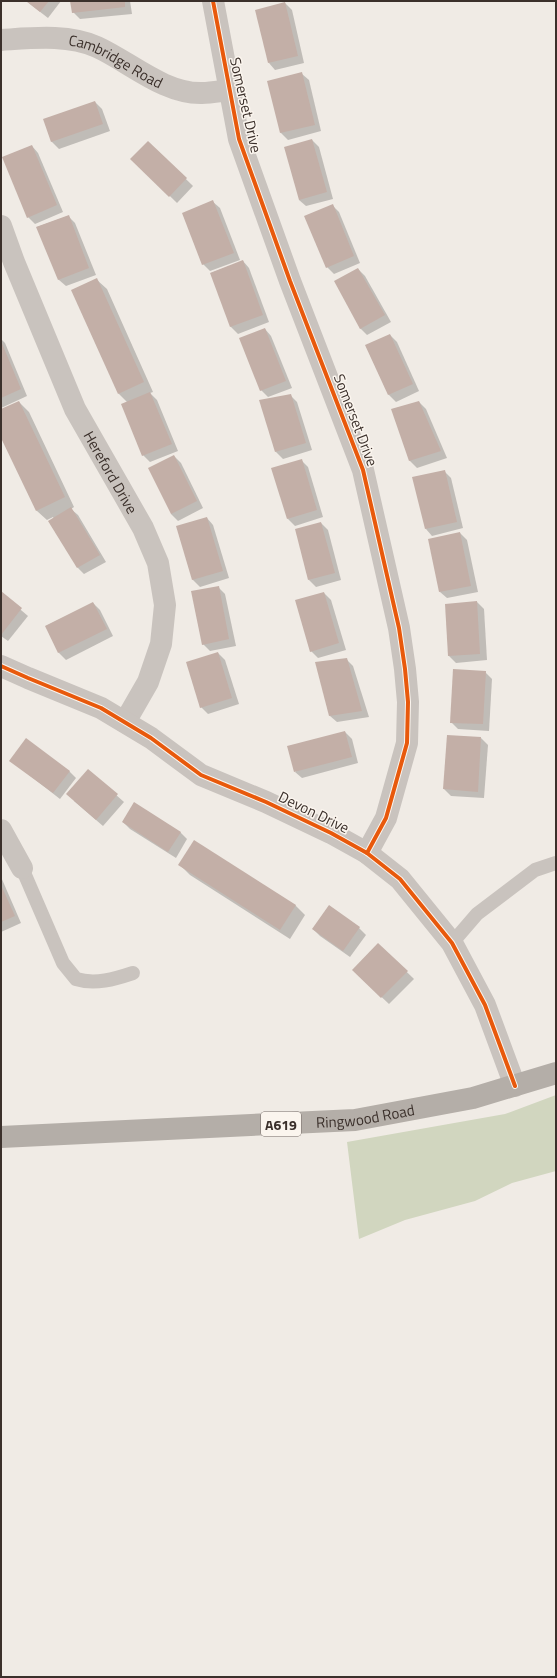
<svg xmlns="http://www.w3.org/2000/svg" width="557" height="1678" viewBox="0 0 557 1678" font-family="'Titillium Web',sans-serif">
  <rect width="100%" height="100%" fill="#f0ebe5"/>
  <path fill="#d1d6bf" d="M556 1095V1171L512 1183 475 1201 405 1220 359 1239 347 1142 505 1114Z"/>
  <g fill="#0003">
    <path d="M26 1H61L48 18Z"/>
    <path d="M71 1H130L132 14 80 19 73 12Z"/>
    <path d="M285 3 292 10 304 63 275 70 269 63Z"/>
    <path d="M302 74 309 80 321 131 288 140 281 133 269 82Z"/>
    <path d="M95 102 102 109 110 131 59 149 52 142 45 120Z"/>
    <path d="M312 140 319 147 333 199 306 206 299 200Z"/>
    <path d="M148 142 193 186 177 203 132 159Z"/>
    <path d="M32 146 38 153 63 212 35 224 28 217Z"/>
    <path d="M213 202 220 208 240 260 210 271 203 264Z"/>
    <path d="M332 205 339 212 360 263 334 274 327 267Z"/>
    <path d="M68 216 75 223 96 275 66 286 59 280 37 227Z"/>
    <path d="M243 261 249 268 269 322 238 334 231 327 211 273Z"/>
    <path d="M358 269 365 276 391 322 367 335 360 328Z"/>
    <path d="M97 280 107 289 153 392 150 393 157 400 178 451 150 462 143 455 127 402 119 394Z"/>
    <path d="M265 329 271 336 292 388 268 397 261 390Z"/>
    <path d="M390 335 397 342 419 391 396 402 389 395 366 346Z"/>
    <path d="M1 339 5 343 27 396 1 408Z"/>
    <path d="M290 395 297 402 312 450 283 459 276 452Z"/>
    <path d="M19 402 29 412 74 507 71 509 78 515 106 562 84 574 78 568 53 517 47 520 37 511 1 435V410Z"/>
    <path d="M419 402 426 409 447 458 417 468 410 461 393 409Z"/>
    <path d="M174 456 181 463 203 508 178 521 171 514Z"/>
    <path d="M301 460 308 467 323 517 295 526 288 519Z"/>
    <path d="M444 471 451 478 463 528 432 536 426 529Z"/>
    <path d="M207 518 213 525 229 578 200 587 193 580 177 527Z"/>
    <path d="M321 523 328 530 341 580 316 587 309 580Z"/>
    <path d="M460 533 467 540 478 592 447 598 440 592Z"/>
    <path d="M218 587 225 594 236 646 210 651 203 644Z"/>
    <path d="M1 593 28 616 8 641 1 636Z"/>
    <path d="M324 593 331 600 346 650 318 658 311 651Z"/>
    <path d="M477 602 484 609 487 660 456 663 449 656Z"/>
    <path d="M93 603 100 610 113 636 66 660 59 653 46 626Z"/>
    <path d="M218 653 225 660 239 704 208 714 201 707Z"/>
    <path d="M346 659 353 666 369 717 337 722 330 716Z"/>
    <path d="M485 672 492 679 489 731 458 729 451 722Z"/>
    <path d="M345 732 352 739 358 763 302 778 295 772Z"/>
    <path d="M481 738 488 745 484 798 451 796 444 789Z"/>
    <path d="M10 760 69 771 76 778 60 799Z"/>
    <path d="M88 770 124 802 103 826 74 801Z"/>
    <path d="M123 822 180 832 187 839 176 858 130 829Z"/>
    <path d="M180 865 295 905 305 915 290 939 190 875Z"/>
    <path d="M1 877 21 923 1 932Z"/>
    <path d="M329 906 359 928 366 935 350 957 320 936 313 929Z"/>
    <path d="M378 944 414 979 389 1004 353 970Z"/>
  </g>
  <g fill="#c3afa7">
    <path d="M26 1H49L40 12Z"/>
    <path d="M70 1H125V7L72 13Z"/>
    <path d="M285 2 298 56 268 63 255 10Z"/>
    <path d="M302 72 315 125 280 133 267 81Z"/>
    <path d="M95 101 103 124 51 142 43 119Z"/>
    <path d="M312 139 327 192 299 200 284 147Z"/>
    <path d="M148 141 187 178 169 197 130 159Z"/>
    <path d="M32 145 57 205 27 218 2 157Z"/>
    <path d="M213 200 234 253 202 265 182 213Z"/>
    <path d="M333 204 354 256 326 268 304 216Z"/>
    <path d="M69 215 89 268 58 280 36 227Z"/>
    <path d="M243 260 263 315 230 327 210 273Z"/>
    <path d="M358 268 385 315 360 329 334 281Z"/>
    <path d="M97 278 144 382 118 394 71 290Z"/>
    <path d="M265 328 286 381 260 391 239 338Z"/>
    <path d="M390 334 413 384 388 395 365 345Z"/>
    <path d="M1 341 21 389 1 398Z"/>
    <path d="M150 392 172 444 142 456 121 404Z"/>
    <path d="M291 394 306 443 275 452 259 400Z"/>
    <path d="M19 401 65 497 36 511 1 438V409Z"/>
    <path d="M419 401 441 451 409 461 391 409Z"/>
    <path d="M174 455 197 501 171 514 148 468Z"/>
    <path d="M302 459 317 510 287 519 271 468Z"/>
    <path d="M445 470 457 522 425 529 412 477Z"/>
    <path d="M71 507 100 555 77 568 48 521Z"/>
    <path d="M207 517 223 571 192 580 176 526Z"/>
    <path d="M321 522 335 573 308 580 295 529Z"/>
    <path d="M460 532 471 586 439 592 428 539Z"/>
    <path d="M219 586 229 639 202 645 191 591Z"/>
    <path d="M1 591 22 608 1 635Z"/>
    <path d="M324 592 339 643 310 652 295 600Z"/>
    <path d="M477 601 480 654 448 656 445 604Z"/>
    <path d="M93 602 107 629 58 653 45 626Z"/>
    <path d="M218 652 232 698 200 708 186 662Z"/>
    <path d="M347 658 362 711 329 716 315 662Z"/>
    <path d="M453 669 486 671 483 724 450 723Z"/>
    <path d="M345 731 352 757 294 772 287 746Z"/>
    <path d="M447 735 481 737 478 792 443 789Z"/>
    <path d="M26 738 70 771 53 793 9 761Z"/>
    <path d="M88 769 118 794 96 820 66 794Z"/>
    <path d="M134 802 181 832 168 852 122 822Z"/>
    <path d="M194 840 296 905 280 930 178 865Z"/>
    <path d="M1 885 15 916 1 922Z"/>
    <path d="M329 905 360 927 343 951 312 929Z"/>
    <path d="M378 943 408 971 381 998 352 970Z"/>
  </g>
  <g fill="none" stroke-linecap="round" stroke-linejoin="round">
    <g stroke="#c9c3be" stroke-width="14">
      <path d="M22 868 63 963 76 979C95 985 115 979 133 973"/>
      <path d="M452 943 477 914 535 870 556 863"/>
    </g>
    <g stroke="#c9c3be" stroke-width="22">
      <path d="M213 1 239 139 290 281 363 470 399 628 405 669 408 702 407 743 386 818 367 853"/>
      <path id="s1" d="M1 40C33 38 68 34 97 47 130 62 164 94 202 93 211 93 221 91 230 90"/>
      <path id="s2" d="M1 226 14 262 75 409 143 528 158 563 165 605 161 644 148 682 125 722"/>
      <path d="M1 666 28 678 101 708 151 738 201 775 266 802 331 833 367 853 400 879 452 943 485 1005 515 1086"/>
      <path d="M1 830 22 868"/>
    </g>
    <path stroke="#b4aea8" stroke-width="22" id="s3" d="M1 1137 355 1120 473 1098 556 1073"/>
    <defs>
      <g id="cycleway">
        <path d="M213 1 239 139 290 281 363 470 399 628 405 669 408 702 407 743 386 818 367 853"/>
        <path d="M1 666 28 678 101 708 151 738 201 775 266 802 331 833 367 853 400 879 452 943 485 1005 515 1086"/>
      </g>
    </defs>
    <use href="#cycleway" stroke="#fbf5ee" stroke-width="6"/>
    <use href="#cycleway" stroke="#e8590c" stroke-width="4"/>
  </g>
  <g text-anchor="middle" dominant-baseline="central" stroke-width="3" stroke-linejoin="round" paint-order="stroke">
    <rect fill="#fbf5ee" stroke="#756b66" stroke-width="1" x="261" y="1112" width="40" height="24" rx="3"/>
    <g font-size="14" font-weight="bold" fill="#3b302b">
      <text x="281" y="1124">A619</text>
    </g>
    <g font-size="15" fill="#3b302b" stroke="#fbf5ee">
      <text stroke="none"><textPath href="#s1" startOffset="120">Cambridge Road</textPath></text>
      <text transform="translate(246 105) rotate(77)">Somerset Drive</text>
      <text transform="translate(356 420) rotate(69)">Somerset Drive</text>
      <text stroke="none"><textPath href="#s2" startOffset="270">Hereford Drive</textPath></text>
      <text transform="translate(314 812) rotate(26)">Devon Drive</text>
      <text stroke="none"><textPath href="#s3" startOffset="365">Ringwood Road</textPath></text>
    </g>
  </g>
  <rect width="557" height="1678" fill="none" stroke="#3b302b" stroke-width="4"/>
</svg>
